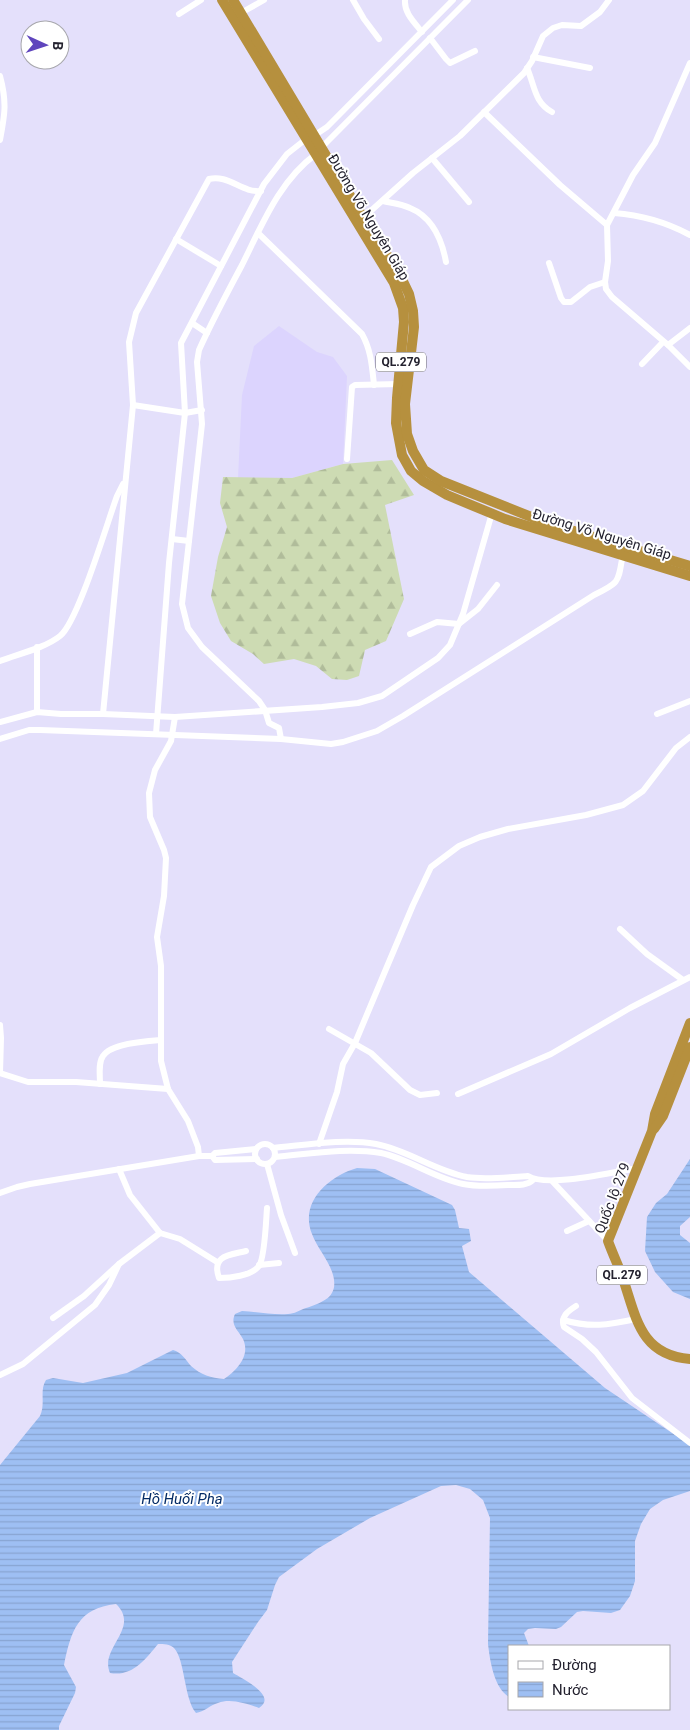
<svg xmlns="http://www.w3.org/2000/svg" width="690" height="1730" viewBox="0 0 690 1730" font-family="Roboto,sans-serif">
  <defs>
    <pattern id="forest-firs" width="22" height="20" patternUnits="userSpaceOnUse" patternTransform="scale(1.25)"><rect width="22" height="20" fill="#cddbb3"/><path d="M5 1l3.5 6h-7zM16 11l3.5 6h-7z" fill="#b0bc9a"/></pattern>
    <pattern id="water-rules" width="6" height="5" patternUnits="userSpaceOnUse" patternTransform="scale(1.25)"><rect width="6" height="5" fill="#9ebff3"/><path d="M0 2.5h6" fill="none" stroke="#88a4d1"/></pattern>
  </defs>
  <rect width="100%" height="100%" fill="#e4e0fb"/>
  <path fill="#dcd4fe" d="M279 326 317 352 333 357 347 376 343 464 292 478H238L242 395 254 346Z"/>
  <path fill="url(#forest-firs)" d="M392 460 414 495 385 505 404 599 386 641 365 650 359 676 347 680 332 679 316 666 294 659 264 664 253 654 231 641 220 623 211 596 218 557 227 527 220 503 223 477 292 478 343 464Z"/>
  <g fill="url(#water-rules)">
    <path d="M690 1159V1217L680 1226V1235L690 1243V1299L673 1292 655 1272 645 1251 647 1217 656 1203 667 1194Z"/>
    <path d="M357 1168 375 1169 452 1205 455 1210 459 1228 469 1229 471 1241 462 1246 469 1272 605 1388 690 1445V1491L663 1500 650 1509 641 1524 635 1541V1581L630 1596 620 1610 611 1613 583 1611 577 1612 561 1627 556 1629 535 1628 528 1629 524 1633 529 1646H509V1697C494 1688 490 1661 488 1644L490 1518 483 1500 470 1489 456 1485 441 1486 370 1518 317 1549 279 1577 275 1585 267 1610 258 1622 232 1662 233 1673C243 1679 278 1696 259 1708 247 1704 231 1698 218 1703 210 1705 204 1712 196 1713 184 1699 185 1659 174 1648 170 1644 164 1644 158 1644 145 1660 132 1677 110 1673 99 1648 141 1628 116 1604 78 1608 71 1631 64 1665L76 1687 75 1693 59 1726V1730H0V1465L40 1416C46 1403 39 1391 46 1380L53 1378 83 1383 127 1373 173 1350C181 1352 186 1360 191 1366 201 1375 211 1378 224 1379 236 1371 251 1356 243 1339 238 1330 230 1325 235 1314L242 1311C258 1312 273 1315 288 1314 294 1314 300 1310 306 1308 323 1302 339 1297 333 1275 329 1260 317 1248 312 1234 299 1202 329 1176 357 1168Z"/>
  </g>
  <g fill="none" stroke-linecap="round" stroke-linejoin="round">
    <g stroke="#fff" stroke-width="6">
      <path d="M353 0 364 19 379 39"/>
      <path d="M405 0C404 13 414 22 422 32"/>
      <path d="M179 14 201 0"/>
      <path d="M239 14 264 0"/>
      <path d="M430 38 446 59 450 63 475 51"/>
      <path d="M533 57 590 68"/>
      <path d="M527 68C535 86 534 102 552 112"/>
      <path d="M0 76C7 102 5 114 0 140"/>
      <path d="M484 112 560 185 607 225 633 175 655 143 690 63"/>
      <path d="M315 135 327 127 453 0"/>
      <path d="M322 147 468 0"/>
      <path d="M432 158 469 202"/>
      <path d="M383 201C392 203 402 204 410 208 432 217 442 240 446 262"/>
      <path d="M614 213C641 215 666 222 690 235"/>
      <path d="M364 217 413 173 460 136 524 73 532 61 543 36 553 28 562 25 581 26 600 12 609 0"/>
      <path d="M607 225 608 261 605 282 606 289 612 297 668 345 690 367"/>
      <path d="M258 233 362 334C371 350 372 366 374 385"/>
      <path d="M176 239 221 266"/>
      <path d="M549 263 561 298 564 302H571L590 287 605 282"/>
      <path d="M192 323 207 333"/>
      <path d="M668 345 690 328"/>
      <path d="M642 364 663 342"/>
      <path d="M133 405 185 413 202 410"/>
      <path d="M347 459 352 387 355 385 399 384"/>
      <path d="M172 539 189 541"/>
      <path d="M410 634 437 622 459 624 478 609 497 585"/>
      <path d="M37 647V712"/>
      <path d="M0 661C18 654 45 648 60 636 78 622 107 523 117 496L123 484"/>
      <path d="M103 714 133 405 129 342 136 313 209 179C228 174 242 193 261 191"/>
      <path d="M657 714 690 701"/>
      <path d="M175 717 171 741 155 770 149 793 150 817 164 850 166 858 164 896 157 937 161 966V1061L168 1089 188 1121 198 1147 199 1156"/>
      <path d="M0 722 37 712 61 714H103L175 717 322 707 358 703 382 696 438 658 450 645 463 614 492 513"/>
      <path d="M156 734 169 563 185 413 181 343 264 184 287 154 306 139"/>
      <path d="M0 739 29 730H40L281 739 331 744 343 742 377 731 403 716 594 595C621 582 618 582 623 553"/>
      <path d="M281 739 279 728 269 723 265 710 259 701 202 647 188 628 182 604 202 424 197 362 199 350C212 321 227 293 242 265 262 225 279 181 316 154"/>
      <path d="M620 929 647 954 683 980"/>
      <path d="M0 1025 1 1038 0 1073 28 1082H76L168 1089"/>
      <path d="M329 1029 371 1053 410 1090 420 1095 437 1093"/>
      <path d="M100 1084C100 1075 98 1063 103 1056 111 1043 147 1041 160 1040"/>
      <path d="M458 1094 551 1054 630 1008 690 977"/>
      <path d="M319 1144 337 1092 343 1064 355 1043 386 969 413 905 431 867 459 846 480 837 508 829 586 815 623 805 643 791 676 748 690 737"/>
      <circle cx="265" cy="1154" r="10"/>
      <path d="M273 1148C305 1145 345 1138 376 1144 408 1150 435 1171 467 1177 486 1180 508 1177 528 1176 547 1188 614 1172 638 1168"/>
      <path d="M212 1156 215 1160 257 1159"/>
      <path d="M275 1157C309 1154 346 1147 381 1153 409 1159 434 1178 463 1184 478 1187 493 1186 508 1185 517 1185 527 1186 533 1180"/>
      <path d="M267 1164 281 1215 295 1253"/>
      <path d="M119 1169 130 1195 160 1233 180 1239 217 1262"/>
      <path d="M553 1182 608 1241"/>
      <path d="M0 1193 17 1187 30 1184 199 1156H212L215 1153 256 1149"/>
      <path d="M567 1231 589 1221"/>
      <path d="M246 1251C230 1255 211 1255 219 1278 230 1278 251 1276 259 1266 265 1257 266 1220 267 1208"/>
      <path d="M259 1265 279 1263"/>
      <path d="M576 1306C568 1311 560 1317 564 1327L582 1339 596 1352 632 1398 690 1443"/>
      <path d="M53 1318 84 1296 119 1264 160 1233"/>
      <path d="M563 1320C591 1328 608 1325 636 1319"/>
      <path d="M0 1375 23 1364 95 1305 109 1285 119 1264"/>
    </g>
    <g stroke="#b6903e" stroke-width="10">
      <path d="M222 0 394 283 403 308 404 322 397 398 396 423 402 455 411 471 423 481 447 495 505 519 690 576"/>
      <path d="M233 0 376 239 398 271 409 294 413 311 414 327 405 404 407 434 413 451 424 470 441 481 544 522 690 566"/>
      <path d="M690 1023 655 1114 652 1131 608 1241C612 1252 617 1263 621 1273 636 1314 638 1355 690 1359"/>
      <path d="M654 1129 663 1116 690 1047"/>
    </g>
  </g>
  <g text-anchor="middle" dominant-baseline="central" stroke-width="4" stroke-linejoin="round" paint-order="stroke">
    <g fill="#fff" stroke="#66646d" stroke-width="1">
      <rect x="376" y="352.5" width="50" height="19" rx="4"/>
      <rect x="597" y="1265.5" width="50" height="19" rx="4"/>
    </g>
    <g font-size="12" font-weight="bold" fill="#24222f">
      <text x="401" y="362">QL.279</text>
      <text x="622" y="1275">QL.279</text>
    </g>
    <g font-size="14" fill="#24222f" stroke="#fff">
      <text transform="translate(369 217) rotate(59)">Đường Võ Nguyên Giáp</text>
      <text transform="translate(602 534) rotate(17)">Đường Võ Nguyên Giáp</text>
      <text transform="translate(612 1198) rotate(-69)">Quốc lộ 279</text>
    </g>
    <g font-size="15" font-style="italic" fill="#052c66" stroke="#fff">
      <text x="182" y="1499">Hồ Huổi Phạ</text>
    </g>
  </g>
  <rect x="508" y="1645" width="162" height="65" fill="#ffffff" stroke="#a7a7ac"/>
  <rect x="518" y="1661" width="25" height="8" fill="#ffffff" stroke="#a7a7ac"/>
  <text x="552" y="1670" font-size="15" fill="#24222f">Đường</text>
  <rect x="518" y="1682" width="25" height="15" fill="url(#water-rules)" stroke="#a7a7ac"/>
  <text x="552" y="1695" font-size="15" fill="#24222f">Nước</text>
  <g transform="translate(45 45) rotate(93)"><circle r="24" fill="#ffffff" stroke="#a7a7ac"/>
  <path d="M0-4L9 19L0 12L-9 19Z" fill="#5f45bd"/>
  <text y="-8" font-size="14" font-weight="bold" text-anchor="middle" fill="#24222f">B</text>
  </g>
</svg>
